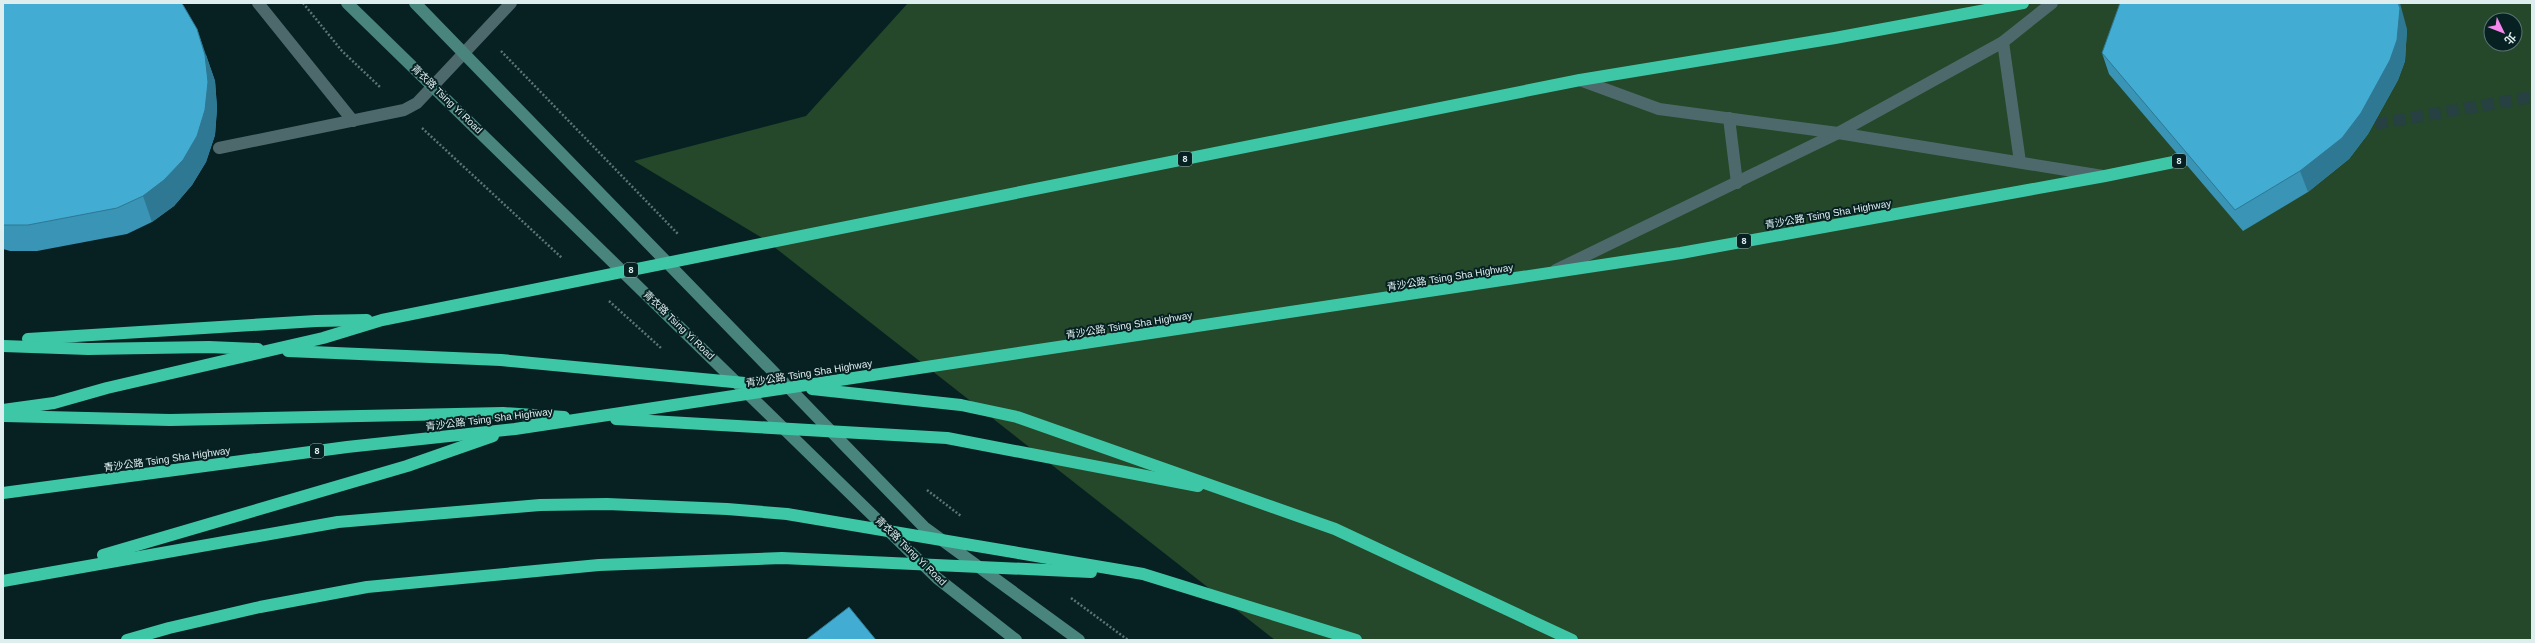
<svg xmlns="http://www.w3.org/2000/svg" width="2535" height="643" viewBox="0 0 2535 643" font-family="Helvetica,'Noto Sans TC',sans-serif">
  <rect width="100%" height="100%" fill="#072123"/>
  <path fill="#244829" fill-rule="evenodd" d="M908 3H2532V640H1275L764 239 634 161 806 116ZM2491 20H2515V44H2491Z"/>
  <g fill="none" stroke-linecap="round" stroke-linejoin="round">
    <path stroke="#274041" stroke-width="12" stroke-dasharray="12 6" stroke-linecap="butt" d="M2358 127 2532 97"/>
    <g stroke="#5d7374" stroke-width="2.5" stroke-dasharray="2 2" stroke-linecap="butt">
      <path d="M303 3 342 51 381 88"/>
      <path d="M501 51 678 234"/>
      <path d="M422 128 562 258"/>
      <path d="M609 301 661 348"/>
      <path d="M927 490 961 516"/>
      <path d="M1071 598 1128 640"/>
    </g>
    <g stroke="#4e696b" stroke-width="12">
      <path d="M258 3 353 121"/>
      <path d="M2003 42 2020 162"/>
      <path d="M1580 80 1659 109 1838 133 2103 176"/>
      <path d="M1729 118 1737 183"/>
      <path d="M219 148 404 110 417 103 511 3"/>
      <path d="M1556 270 1838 133 2003 42 2052 3"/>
    </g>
    <g stroke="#49857d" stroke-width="12">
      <path d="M347 3 937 578 1016 640"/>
      <path d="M415 3 924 527 1079 640"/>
    </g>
    <g stroke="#3dc7a6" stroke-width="12">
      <path d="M28 339 316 321 367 320"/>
      <path d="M3 346 88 349 209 347 258 349"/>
      <path d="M288 351 501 360 776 386"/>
      <path d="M812 389 961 405 1017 417 1335 529 1572 640"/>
      <path d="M3 410 54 403 107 388 323 338 382 320 1580 80 1835 38 2023 3"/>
      <path d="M4 416 170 420 503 413 564 417"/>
      <path d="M616 419 947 438 1198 486"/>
      <path d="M3 493 347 447 515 429 1681 253 2105 176 2198 157"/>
      <path d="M103 555 407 466 493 436"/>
      <path d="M3 581 338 522 540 505 607 504 727 509 787 514 1143 574 1356 640"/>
      <path d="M127 640 169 628 260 607 367 587 599 565 782 558 1091 572"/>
    </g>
  </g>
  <g fill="#3994b5">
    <path d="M3 3 206 55 215 81 217 108 215 135 206 162 192 185 174 206 152 222 127 234 37 251H10L3 249Z"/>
    <path d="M2407 29 2405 61 2398 80 2368 134 2349 159 2308 192 2243 231 2109 74 2102 53Z"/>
  </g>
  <g fill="#2e7893">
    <path d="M2398 3H2400L2407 29 2405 61 2398 80 2368 134 2349 159 2308 192 2300 171Z"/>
    <path d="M197 29 215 81 217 108 215 135 206 162 192 185 174 206 152 222 143 196Z"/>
  </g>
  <g fill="#42acd2" stroke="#2e7893">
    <path d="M3 3H181L183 5 197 29 205 55 208 82 205 110 197 136 183 160 164 180 143 196 117 208 28 225H3Z"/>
    <path d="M2120 3H2398L2400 8 2397 40 2390 60 2361 113 2342 138 2300 171 2235 210 2102 53Z"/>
    <path d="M849 607 876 640H806Z"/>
  </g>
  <g text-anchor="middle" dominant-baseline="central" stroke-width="4" stroke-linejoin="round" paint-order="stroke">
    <g fill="#072123" stroke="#9eb0b1" stroke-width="1">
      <rect x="1178" y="152" width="14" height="14" rx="3"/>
      <rect x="2172" y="154" width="14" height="14" rx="3"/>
      <rect x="1737" y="234" width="14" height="14" rx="3"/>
      <rect x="624" y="263" width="14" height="14" rx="3"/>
      <rect x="310" y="444" width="14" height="14" rx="3"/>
    </g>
    <g font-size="9" font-weight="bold" fill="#deedee">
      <text x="1185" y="159">8</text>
      <text x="2179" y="161">8</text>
      <text x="1744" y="241">8</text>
      <text x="631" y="270">8</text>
      <text x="317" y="451">8</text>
    </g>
    <g font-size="10" fill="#deedee" stroke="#072123">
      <text transform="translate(447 99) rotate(44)">青衣路 Tsing Yi Road</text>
      <text transform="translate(1828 214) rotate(-10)">青沙公路 Tsing Sha Highway</text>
      <text transform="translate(1450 277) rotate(-9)">青沙公路 Tsing Sha Highway</text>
      <text transform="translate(679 325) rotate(44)">青衣路 Tsing Yi Road</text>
      <text transform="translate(1129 325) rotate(-9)">青沙公路 Tsing Sha Highway</text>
      <text transform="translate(809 373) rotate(-9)">青沙公路 Tsing Sha Highway</text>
      <text transform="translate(489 419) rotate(-7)">青沙公路 Tsing Sha Highway</text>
      <text transform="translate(167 459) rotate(-8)">青沙公路 Tsing Sha Highway</text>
      <text transform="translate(911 551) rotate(44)">青衣路 Tsing Yi Road</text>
    </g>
  </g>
  <rect width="2535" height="643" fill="none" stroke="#deedee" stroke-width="8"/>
  <g transform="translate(2503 32) rotate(133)"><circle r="19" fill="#072123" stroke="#5d7374"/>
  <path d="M0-3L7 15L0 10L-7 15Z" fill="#f688ed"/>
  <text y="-6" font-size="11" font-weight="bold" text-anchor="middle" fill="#deedee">北</text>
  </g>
</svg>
